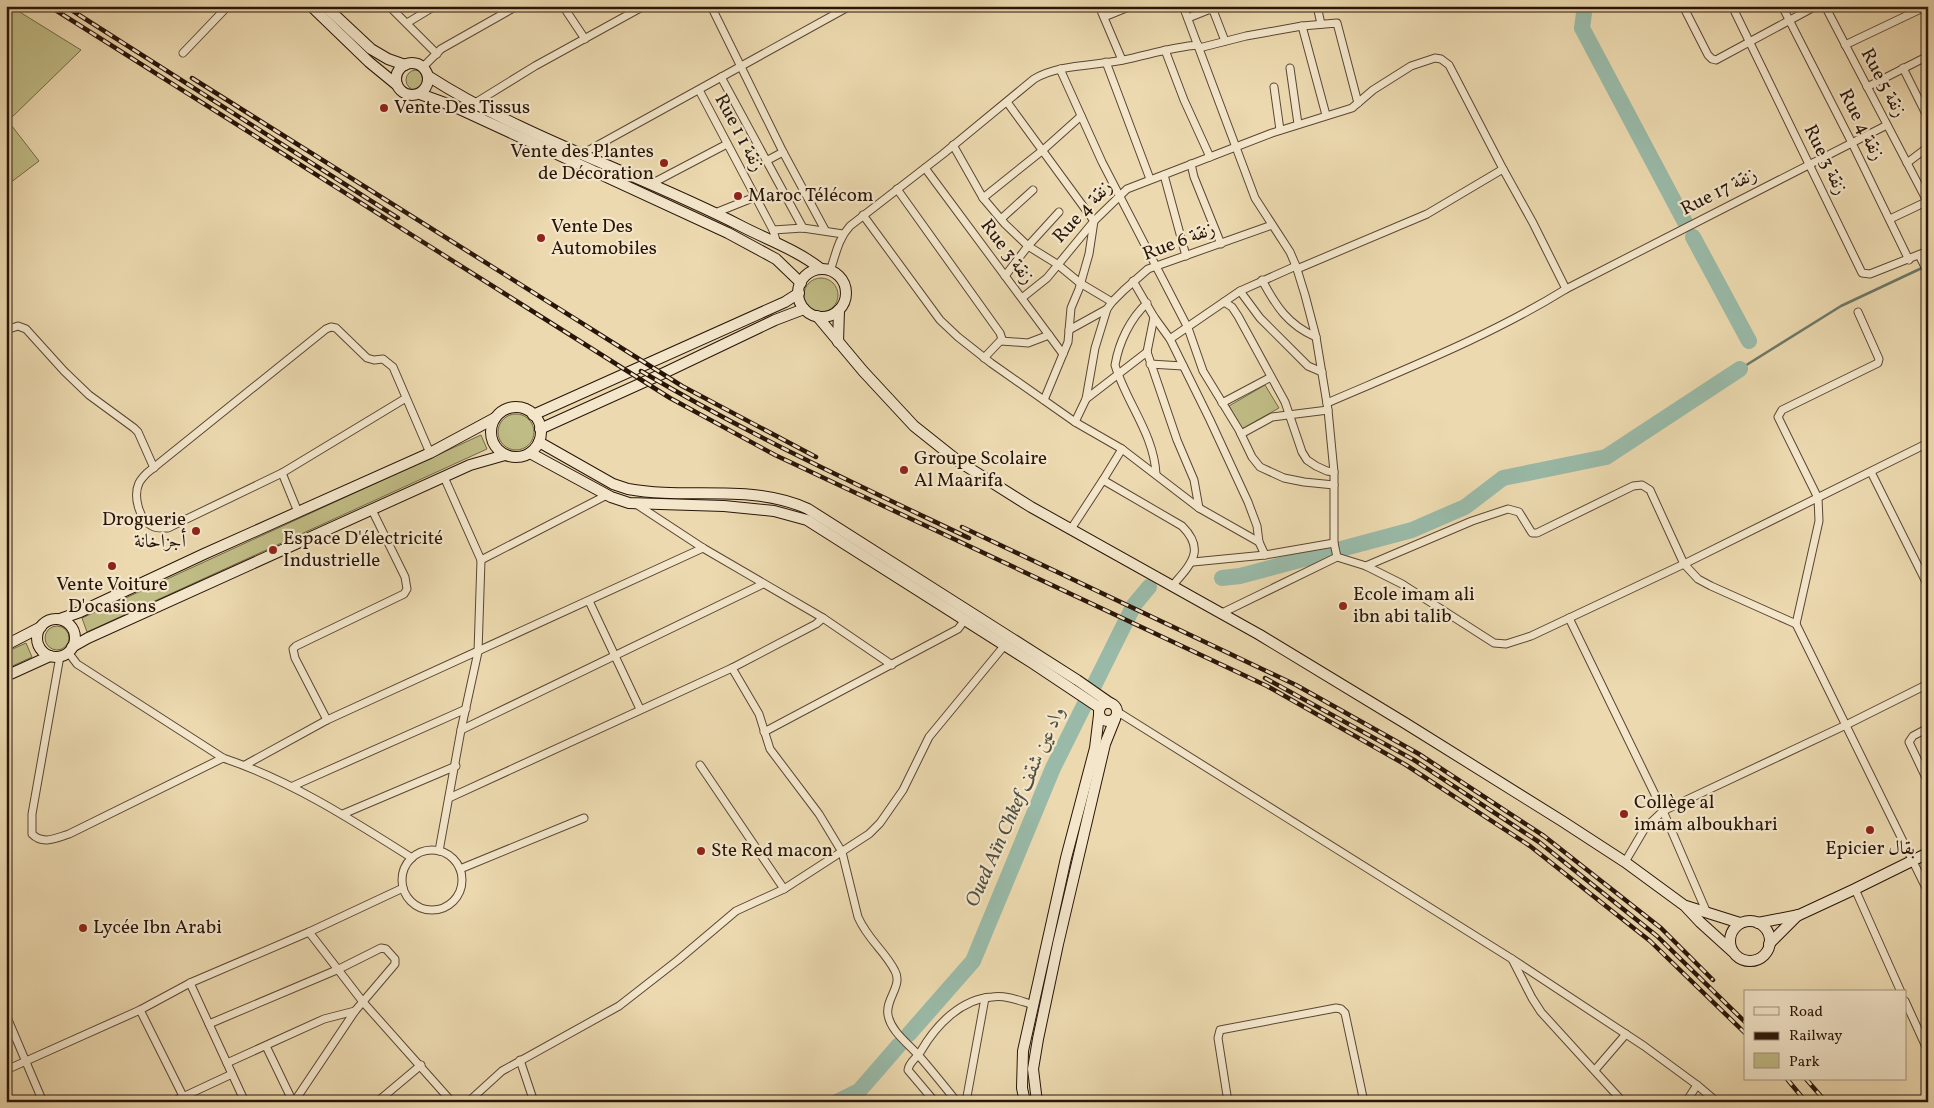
<svg xmlns="http://www.w3.org/2000/svg" width="1934" height="1108" viewBox="0 0 1934 1108" font-family="Vollkorn,Amiri,serif">
  <rect width="100%" height="100%" fill="#ecd9af"/>
  <filter id="stains"><feTurbulence type="fractalNoise" baseFrequency=".004" numOctaves="4"/><feColorMatrix values="0 0 0 0 .2 0 0 0 0 .09 0 0 0 0 .02 0 0 0 .5 -.17"/></filter>
  <radialGradient id="worn" r=".72"><stop offset=".6" stop-color="#630" stop-opacity="0"/><stop offset="1" stop-color="#630" stop-opacity=".3"/></radialGradient>
  <g fill="#c0bc85" stroke="#746846">
    <path d="M6 6H10L81 50 8 121 39 161 6 186Z"/>
    <circle cx="416" cy="80" r="10"/>
    <circle cx="821" cy="295" r="17"/>
    <path d="M1265 385 1279 408 1242 429 1229 406Z"/>
    <circle cx="516" cy="432" r="18"/>
    <path d="M481 435 487 449 87 632 82 618Z"/>
    <circle cx="57" cy="638" r="12"/>
    <path d="M26 643 32 657 6 669V652Z"/>
  </g>
  <g fill="none" stroke-linecap="round" stroke-linejoin="round">
    <path stroke="#6c7868" stroke-width="2.5" d="M1740 369 1841 306 1924 267"/>
    <g stroke="#99baa8" stroke-width="16">
      <path d="M1585 6 1582 28 1685 222"/>
      <path d="M1693 237 1749 341"/>
      <path d="M1222 578 1240 576 1412 530 1465 507 1503 478 1606 457 1740 369"/>
      <path d="M909 1034 973 961 1053 768 1134 605 1149 587"/>
      <path d="M837 1102 859 1091 899 1045"/>
    </g>
    <defs>
      <g id="street">
        <path d="M389 6 437 54"/>
        <path d="M563 6 585 39"/>
        <path d="M711 6 783 152 825 230"/>
        <path d="M1099 6 1122 60"/>
        <path d="M1183 6 1255 198 1290 252 1296 266 1305 295 1316 337 1328 410 1334 472V543L1337 557"/>
        <path d="M1317 6 1321 24"/>
        <path d="M1683 6 1708 55 1712 59 1716 60 1816 6"/>
        <path d="M1732 6 1862 273 1870 274 1928 251"/>
        <path d="M1782 6 1852 143 1909 260"/>
        <path d="M1825 6 1927 201"/>
        <path d="M1104 17 1131 6"/>
        <path d="M1188 18 1208 10H1213L1225 41"/>
        <path d="M407 23 435 6"/>
        <path d="M1302 26 1326 115"/>
        <path d="M1845 45 1927 6"/>
        <path d="M1199 48 1246 36 1302 26 1337 23 1358 103"/>
        <path d="M1165 50 1184 100 1210 157"/>
        <path d="M183 53 228 6"/>
        <path d="M1106 62 1150 179"/>
        <path d="M423 67 441 49 517 6"/>
        <path d="M1290 68 1298 124"/>
        <path d="M1903 68 1928 118"/>
        <path d="M1060 69 1102 162 1188 328 1203 371 1239 430 1252 457 1260 467 1284 478 1304 482 1334 485"/>
        <path d="M721 77 803 228"/>
        <path d="M1274 87 1280 130"/>
        <path d="M1867 87 1928 56"/>
        <path d="M699 90 773 230 777 244"/>
        <path d="M1007 102 1094 221 1089 254 1079 289 1071 308 1068 342 1044 400"/>
        <path d="M475 103 535 66 644 6"/>
        <path d="M953 145 983 198 1005 224 1028 246 1057 264 1080 283 1112 302"/>
        <path d="M582 154 850 6"/>
        <path d="M768 160 783 152"/>
        <path d="M1907 163 1928 147"/>
        <path d="M1191 164 1194 177 1221 244"/>
        <path d="M925 168 1063 354"/>
        <path d="M1164 175 1186 256"/>
        <path d="M651 184 727 144"/>
        <path d="M897 189 1000 333 1002 339 984 358"/>
        <path d="M983 198 1043 150 1081 116"/>
        <path d="M715 213 755 197"/>
        <path d="M863 215 940 320 958 337 991 363 1075 422 1122 449 1199 508 1259 542"/>
        <path d="M1001 219 1033 190"/>
        <path d="M1890 219 1928 201"/>
        <path d="M773 230 803 228 843 234"/>
        <path d="M1919 255 1928 273"/>
        <path d="M1297 269 1427 214 1503 169 1533 223 1566 289C1490 336 1408 368 1327 403"/>
        <path d="M830 271C836 254 838 239 850 226L943 154 1034 79C1059 64 1094 66 1123 60 1148 55 1172 47 1198 45"/>
        <path d="M1005 276 1028 246 1059 212"/>
        <path d="M1262 280C1276 306 1288 325 1316 337"/>
        <path d="M1133 281 1154 317 1170 339 1210 420 1248 502 1257 526 1259 542 1265 555"/>
        <path d="M1566 289 1887 125"/>
        <path d="M1240 291 1260 318 1308 366 1322 372"/>
        <path d="M1022 298 1047 278 1094 221 1127 189 1272 133 1352 108 1373 90 1411 66 1435 58 1441 59 1449 65 1503 169"/>
        <path d="M1224 302 1232 307 1238 316 1285 402 1302 452 1307 460 1316 466 1327 471 1334 472"/>
        <path d="M1147 303C1130 319 1119 342 1115 365 1126 402 1154 434 1156 474"/>
        <path d="M1858 312 1879 359 1878 363 1782 410 1778 417 1818 498 1819 521 1796 624 1928 892"/>
        <path d="M1154 317 1147 352 1177 440 1194 480 1199 508"/>
        <path d="M6 330 18 326 26 329 64 371 89 395 134 428 138 432 154 468"/>
        <path d="M1069 330 1107 309"/>
        <path d="M1170 339 1240 291 1296 266"/>
        <path d="M1001 341 1028 343 1049 335"/>
        <path d="M1150 364 1183 366"/>
        <path d="M406 398 282 473 168 528C162 528 157 529 152 526 139 520 133 496 139 483 141 479 144 476 147 473L326 329 331 327 336 328 367 358 374 360 383 359 393 367 430 453"/>
        <path d="M1086 399 1147 352"/>
        <path d="M1222 403 1271 377"/>
        <path d="M1075 422 1086 399 1095 348 1107 309 1112 302 1124 290 1148 269 1272 225"/>
        <path d="M1241 434 1272 417 1328 410"/>
        <path d="M1871 472 1928 586"/>
        <path d="M282 473 298 512"/>
        <path d="M1103 480 1122 449"/>
        <path d="M1071 529 1103 480 1182 526C1206 550 1191 564 1173 585"/>
        <path d="M481 560 607 495"/>
        <path d="M1193 562 1265 555 1334 543"/>
        <path d="M1366 566 1472 521 1508 509 1519 512 1532 533H1537L1633 486 1642 485 1650 490 1684 564 1698 579 1711 586 1796 624"/>
        <path d="M589 601 640 709"/>
        <path d="M1222 613 1337 557 1366 566 1402 584 1494 643 1506 644 1531 636 1684 564 1928 443"/>
        <path d="M823 618 892 665"/>
        <path d="M1569 618 1663 811 1707 913"/>
        <path d="M68 652 77 664 223 758C292 781 352 820 412 858"/>
        <path d="M60 656 32 814V834C43 845 56 838 69 834L223 758"/>
        <path d="M732 668 759 714 770 749 819 814 842 852 858 917C868 940 885 951 895 971 903 986 885 999 888 1015 891 1032 909 1044 920 1057 933 1072 945 1087 957 1102"/>
        <path d="M1118 712 1512 959 1644 1046 1697 1085 1717 1102"/>
        <path d="M327 720 295 658 293 649 296 646 404 594 407 589 405 577 372 510"/>
        <path d="M1928 728 1913 736 1909 742 1928 782"/>
        <path d="M461 730 763 584"/>
        <path d="M764 732 958 629 964 621"/>
        <path d="M245 765 327 720 703 548"/>
        <path d="M700 765 784 889"/>
        <path d="M293 786 466 709"/>
        <path d="M449 798 732 668 816 624 823 618 703 548 636 504"/>
        <path d="M343 814 456 766"/>
        <circle cx="432" cy="880" r="30"/>
        <path d="M439 851 461 730 478 652 481 560 444 477"/>
        <path d="M1625 862 1645 828 1663 811 1846 725 1928 684"/>
        <path d="M460 869 584 818"/>
        <path d="M1855 889 1901 992"/>
        <path d="M309 932 363 1002 452 1102"/>
        <path d="M1512 959 1532 998 1541 1012 1623 1102"/>
        <path d="M190 983 245 1102"/>
        <path d="M1905 1001 1928 1051"/>
        <path d="M140 1010 183 1096"/>
        <path d="M6 1015 43 1102"/>
        <path d="M209 1024 339 969 381 948 386 949 395 959V964L355 1011 294 1102"/>
        <path d="M266 1046 293 1102"/>
        <path d="M520 1060 534 1102"/>
        <path d="M227 1063 324 1019 355 1011"/>
        <path d="M6 1070 140 1010 190 983 309 932 403 888"/>
        <path d="M1595 1070 1626 1034"/>
        <path d="M172 1102 232 1074"/>
        <path d="M377 1102 421 1065"/>
        <path d="M468 1102 502 1071 619 1006 678 960 736 911 784 889 869 834 880 823 903 790 929 737 1004 646"/>
        <path d="M935 1102 908 1070C909 1062 917 1058 921 1051 936 1025 961 999 992 997 1007 995 1020 1001 1034 1005"/>
        <path d="M966 1102 985 998"/>
        <path d="M1228 1102 1218 1038 1220 1030 1336 1008 1341 1009 1345 1013 1364 1102"/>
        <path d="M1686 1102 1697 1085"/>
      </g>
      <g id="secondary">
        <path d="M311 6 369 62 397 85"/>
        <path d="M325 6 371 49 388 59 405 65"/>
        <circle cx="412" cy="79" r="16"/>
        <path d="M428 76C526 139 638 173 741 226 768 240 797 250 821 269"/>
        <path d="M420 94 453 106 728 233 776 259 801 283"/>
        <circle cx="822" cy="293" r="24"/>
        <path d="M817 316 863 371 914 426 958 461 1031 507 1260 635 1405 723 1562 821 1625 862 1685 906 1700 922 1732 951"/>
        <path d="M838 342 839 310"/>
        <circle cx="516" cy="432" r="25"/>
        <path d="M533 415 785 302 799 293"/>
        <path d="M540 429 664 373 775 320 804 309"/>
        <path d="M539 442 613 484 628 489C687 500 752 483 808 509L1077 680 1110 703"/>
        <path d="M530 453 611 497 629 503 724 506 774 511 807 520 1034 664 1100 708"/>
        <path d="M60 619 80 612 204 554 430 453 495 418"/>
        <circle cx="56" cy="638" r="19"/>
        <path d="M6 645 41 627"/>
        <path d="M72 647 88 638 470 465 505 455"/>
        <path d="M6 676 50 656"/>
        <circle cx="1108" cy="712" r="9"/>
        <path d="M1686 906 1740 923"/>
        <circle cx="1750" cy="941" r="20"/>
        <path d="M1758 923 1799 915 1855 889 1928 853"/>
        <path d="M1769 944 1798 915"/>
        <path d="M1025 1102 1022 1088 1023 1051 1066 858 1095 748 1099 715"/>
        <path d="M1037 1102 1033 1069 1038 1039 1058 944 1105 744 1115 719"/>
      </g>
    </defs>
    <use href="#street" stroke="#5a4632" stroke-width="9"/>
    <use href="#secondary" stroke="#291508" stroke-width="12"/>
    <use href="#street" stroke="#f3e6cb" stroke-width="7"/>
    <use href="#secondary" stroke="#f3e6cb" stroke-width="10"/>
    <defs>
      <g id="rail">
        <path d="M49 6 670 398 775 455 1267 686 1406 765 1530 846 1650 941 1745 1033"/>
        <path d="M65 6 398 218"/>
        <path d="M192 78 682 386 816 457"/>
        <path d="M641 371C747 434 858 485 969 538"/>
        <path d="M962 527 1296 685 1419 754 1544 836 1661 928 1713 980"/>
        <path d="M1265 678 1414 760 1539 842 1657 936 1745 1022"/>
        <path d="M1787 1079 1806 1102"/>
        <path d="M1806 1079 1826 1102"/>
      </g>
    </defs>
    <use href="#rail" stroke="#291508" stroke-width="4.5"/>
    <use href="#rail" stroke="#f3e6cb" stroke-width="2.5" stroke-dasharray="8" stroke-linecap="butt"/>
  </g>
  <g fill="#8f2418" stroke="#f3e6cb" stroke-width="2">
    <circle cx="384" cy="108" r="5"/>
    <circle cx="664" cy="163" r="5"/>
    <circle cx="738" cy="196" r="5"/>
    <circle cx="541" cy="238" r="5"/>
    <circle cx="904" cy="470" r="5"/>
    <circle cx="196" cy="531" r="5"/>
    <circle cx="273" cy="550" r="5"/>
    <circle cx="112" cy="566" r="5"/>
    <circle cx="1343" cy="606" r="5"/>
    <circle cx="1624" cy="814" r="5"/>
    <circle cx="1870" cy="830" r="5"/>
    <circle cx="701" cy="851" r="5"/>
    <circle cx="83" cy="928" r="5"/>
  </g>
  <g text-anchor="middle" dominant-baseline="central" stroke-width="4.5" stroke-linejoin="round" paint-order="stroke">
    <g font-size="19" fill="#291508" stroke="#f3e6cb">
      <text transform="translate(1883 83) rotate(62)">Rue 5 زنقة</text>
      <text transform="translate(1861 125) rotate(63)">Rue 4 زنقة</text>
      <text transform="translate(739 133) rotate(62)">Rue 1 زنقة 1</text>
      <text transform="translate(1825 160) rotate(64)">Rue 3 زنقة</text>
      <text transform="translate(1719 192) rotate(-27)">Rue 17 زنقة</text>
      <text transform="translate(1083 212) rotate(-47)">Rue 4 زنقة</text>
      <text transform="translate(1179 242) rotate(-21)">Rue 6 زنقة</text>
      <text transform="translate(1007 252) rotate(53)">Rue 3 زنقة</text>
    </g>
    <g font-size="19" fill="#291508" stroke="#f3e6cb" text-anchor="start">
      <text x="394" y="108">Vente Des Tissus</text>
      <text x="654" y="152" text-anchor="end">Vente des Plantes<tspan x="654" dy="22">de Décoration</tspan></text>
      <text x="748" y="196">Maroc Télécom</text>
      <text x="551" y="227">Vente Des<tspan x="551" dy="22">Automobiles</tspan></text>
      <text x="914" y="459">Groupe Scolaire<tspan x="914" dy="22">Al Maarifa</tspan></text>
      <text x="186" y="520" text-anchor="end">Droguerie<tspan x="186" dy="22">أجزاخانة</tspan></text>
      <text x="283" y="539">Espace D'électricité<tspan x="283" dy="22">Industrielle</tspan></text>
      <text x="112" y="585" text-anchor="middle">Vente Voiture<tspan x="112" dy="22">D'ocasions</tspan></text>
      <text x="1353" y="595">Ecole imam ali<tspan x="1353" dy="22">ibn abi talib</tspan></text>
      <text x="1634" y="803">Collège al<tspan x="1634" dy="22">imam alboukhari</tspan></text>
      <text x="1870" y="849" text-anchor="middle">Epicier بقال</text>
      <text x="711" y="851">Ste Red macon</text>
      <text x="93" y="928">Lycée Ibn Arabi</text>
    </g>
    <g font-size="20" font-style="italic" fill="#504f40" stroke="#f3e6cb">
      <text transform="translate(1016 807) rotate(-66)">Oued Aïn Chkef واد عين شقف</text>
    </g>
  </g>
  <rect width="1934" height="1108" fill="none" stroke="#ecd9af" stroke-width="25"/>
  <rect x="8" y="8" width="1919" height="1093" fill="none" stroke="#291508" stroke-width="2.5"/>
  <rect x="12" y="12" width="1909" height="1083" fill="none" stroke="#291508"/>
  <rect x="1744" y="990" width="162" height="90" fill="#f3e6cb" stroke="#a2927d"/>
  <rect x="1754" y="1007" width="25" height="8" fill="#f3e6cb" stroke="#a2927d"/>
  <text x="1789" y="1016" font-size="15" fill="#291508">Road</text>
  <rect x="1754" y="1032" width="25" height="8" fill="#291508" stroke="#a2927d"/>
  <text x="1789" y="1040" font-size="15" fill="#291508">Railway</text>
  <rect x="1754" y="1053" width="25" height="15" fill="#c0bc85" stroke="#a2927d"/>
  <text x="1789" y="1066" font-size="15" fill="#291508">Park</text>
  <rect width="100%" height="100%" filter="url(#stains)"/>
  <rect width="100%" height="100%" fill="url(#worn)"/>
</svg>
